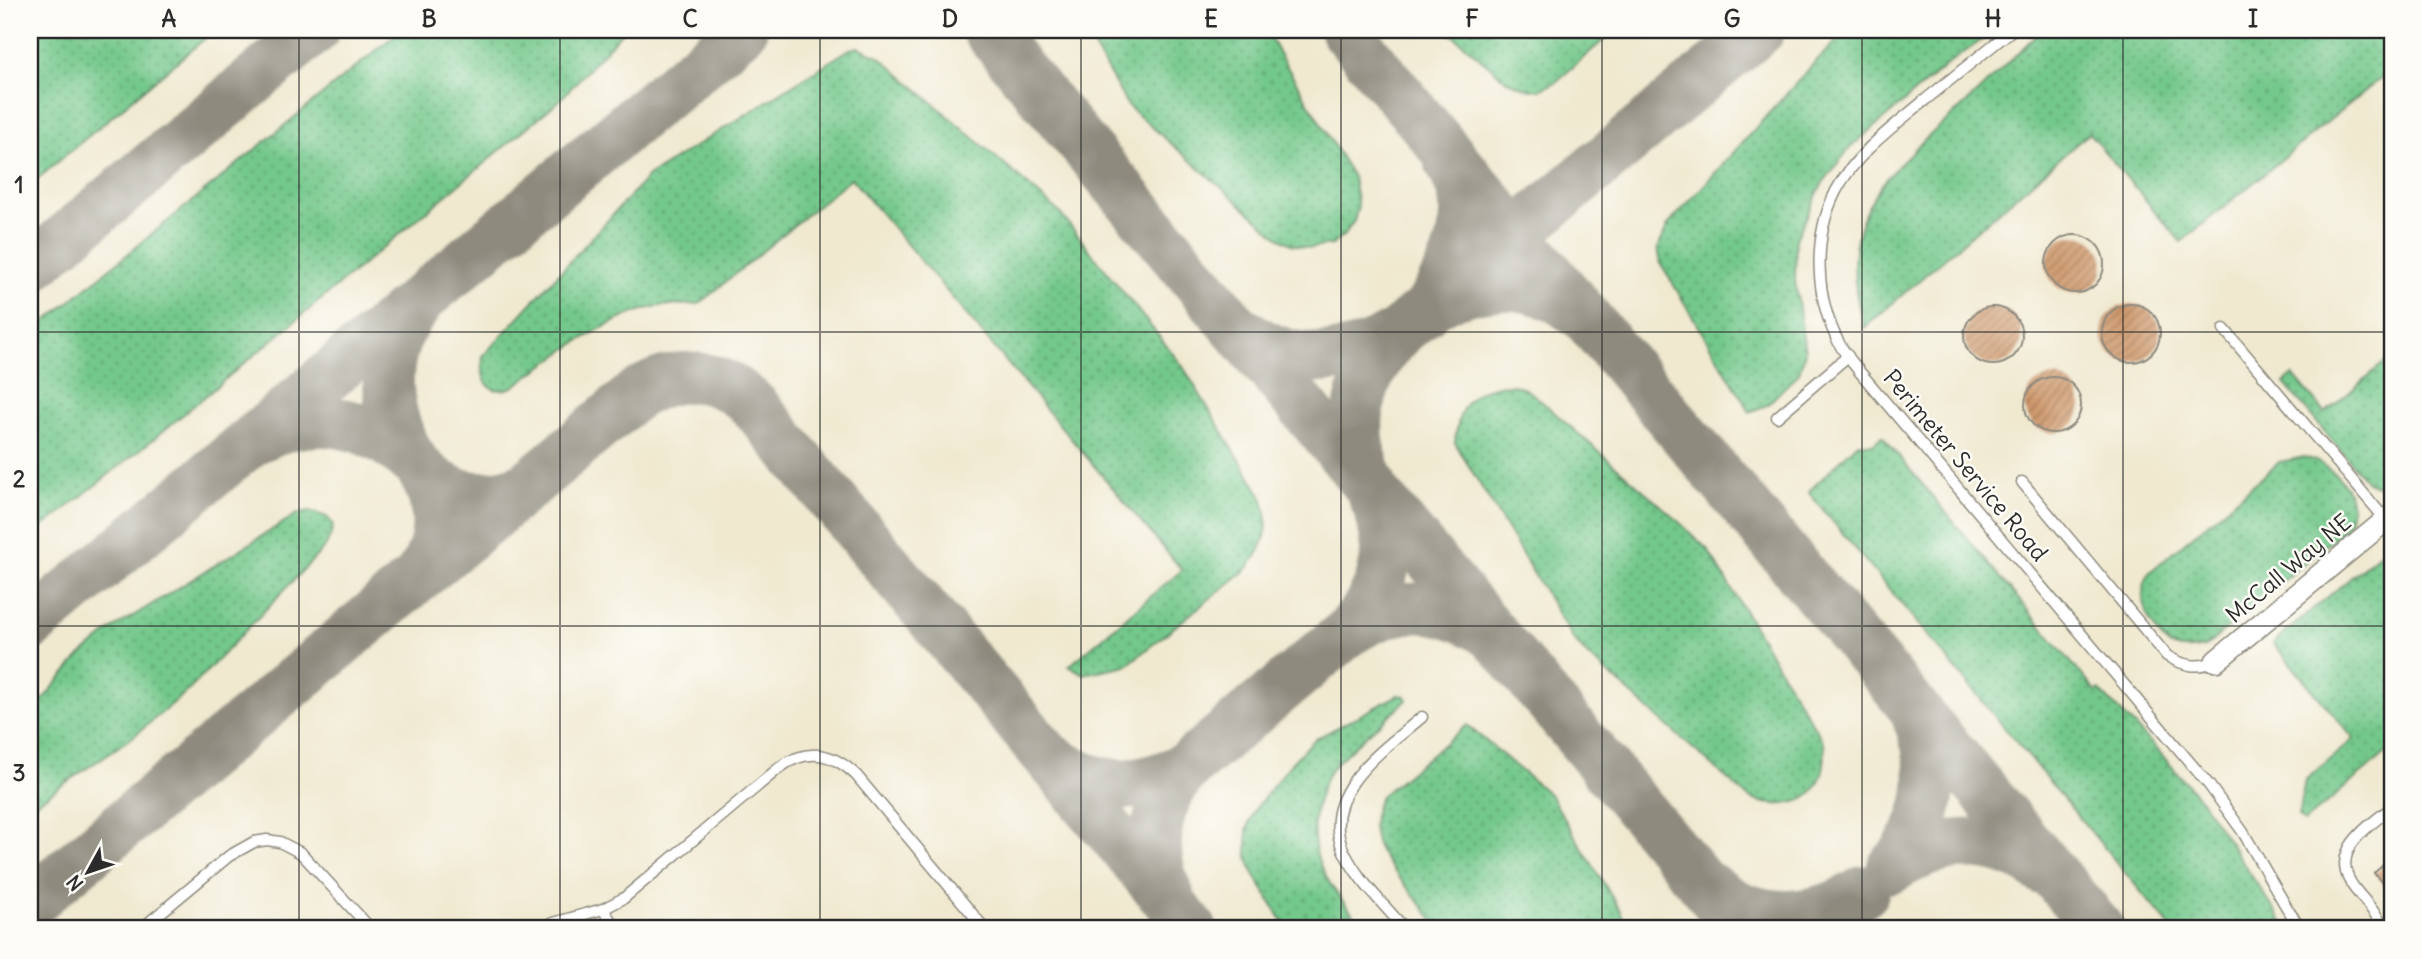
<svg xmlns="http://www.w3.org/2000/svg" width="2422" height="959" viewBox="0 0 2422 959" font-family="Delius,sans-serif">
  <defs>
    <pattern id="grass-dots" width="8" height="8" patternUnits="userSpaceOnUse" patternTransform="scale(1.75)"><rect width="8" height="8" fill="#73c88b"/><path d="M2 2h.1M6 6h.1" fill="none" stroke="#5fa372" stroke-width="1.8" stroke-linecap="round"/></pattern>
    <pattern id="building-hatch" width="6" height="6" patternUnits="userSpaceOnUse" patternTransform="scale(1.75)"><rect width="6" height="6" fill="#ce976a"/><path d="M-1 1l2-2M0 6l6-6M5 7l2-2" fill="none" stroke="#a77b57"/></pattern>
  </defs>
  <rect width="100%" height="100%" fill="#fdfcf7"/>
  <filter id="ink" filterUnits="userSpaceOnUse"><feTurbulence type="fractalNoise" baseFrequency=".0143" numOctaves="2"/><feDisplacementMap in="SourceGraphic" scale="14" xChannelSelector="R" yChannelSelector="G"/><feConvolveMatrix kernelMatrix="1 2 1 2 8 2 1 2 1" color-interpolation-filters="sRGB"/></filter>
  <filter id="wash" filterUnits="userSpaceOnUse"><feTurbulence type="fractalNoise" baseFrequency=".00686" numOctaves="4" result="noise"/><feDisplacementMap in="SourceGraphic" scale="28" xChannelSelector="R" yChannelSelector="G"/><feGaussianBlur stdDeviation="1.57" result="paint"/><feColorMatrix in="noise" values="0 0 0 0 0 0 0 0 0 0 0 0 0 0 0 0 0 1.4 0 .05"/><feComposite in="paint" operator="in"/></filter>
  <g filter="url(#wash)">
    <rect width="100%" height="100%" fill="#f0e9d0"/>
    <g fill="url(#grass-dots)" stroke="#4f7a5b" stroke-width="2">
      <path d="M30 30H215L30 185Z"/>
      <path d="M401 30H624L560 100 155 438 30 537V334Z"/>
      <path d="M1084 30H1265L1353 177 1358 207 1354 221 1344 235 1332 245 1310 248 1291 244 1277 236 1128 106Z"/>
      <path d="M1447 30H1615L1556 82 1542 89 1531 90 1507 81Z"/>
      <path d="M1848 30H1996L1949 63 1850 148 1822 184 1796 239 1795 280 1805 352 1799 373 1767 405 1750 412 1661 264 1658 248 1668 225 1816 61Z"/>
      <path d="M2042 30H2383L2392 40V69L2181 242 2089 133 1864 328C1831 211 1886 174 1965 104 1992 80 2016 53 2042 30Z"/>
      <path d="M859 47 879 56 1059 212 1182 365 1261 495C1273 523 1266 545 1248 568L1127 665 1084 674 1069 666 1182 570 851 178 699 304C679 305 659 304 640 311 594 327 552 359 513 387 487 397 480 379 483 356L648 176 850 49Z"/>
      <path d="M2392 356V485L2376 486 2367 482 2284 383 2293 375 2325 413Z"/>
      <path d="M1509 385 1520 386 1533 394 1674 517 1708 550 1824 743C1830 795 1795 816 1749 798L1587 655 1573 639 1455 443C1458 406 1470 387 1509 385Z"/>
      <path d="M1882 436 2096 692 2099 690 2155 747 2201 800 2287 929H2172L1809 493 1811 489 1858 443 1873 444Z"/>
      <path d="M2304 457C2336 465 2367 499 2343 531L2205 647C2194 649 2184 651 2173 647 2166 644 2162 638 2157 632 2143 613 2137 593 2150 572L2280 462Z"/>
      <path d="M309 511 327 517 333 524 331 534 326 546 190 689 134 736 30 807V714L80 656 112 629 299 513Z"/>
      <path d="M2392 543V748L2304 822 2298 816 2305 780 2354 739 2273 643Z"/>
      <path d="M1398 695 1405 696 1407 700C1383 722 1356 742 1334 766 1326 775 1322 788 1318 800 1302 858 1331 888 1366 929H1287L1254 874 1247 856V830L1255 809 1293 761 1315 739Z"/>
      <path d="M1467 725 1550 795 1620 910 1627 929H1441C1429 915 1418 901 1407 887 1382 857 1361 835 1381 796Z"/>
    </g>
    <g fill="none" stroke-linecap="round" stroke-linejoin="round">
      <g stroke="#8e8a7e" stroke-width="51">
        <path d="M987 30 1740 929"/>
        <path d="M1345 30 2099 929"/>
        <path d="M1449 160C1455 173 1463 187 1464 201 1468 239 1450 273 1431 304 1471 285 1513 277 1555 297 1563 300 1571 307 1578 312"/>
        <path d="M30 268 314 30"/>
        <path d="M1245 333C1291 368 1349 363 1397 334 1356 379 1346 430 1372 486"/>
        <path d="M1397 334 1760 30"/>
        <path d="M261 436C317 409 368 421 413 461 383 414 377 353 415 308"/>
        <path d="M1372 493C1397 544 1387 592 1348 632 1395 601 1440 599 1488 632"/>
        <path d="M416 580C443 546 443 508 422 471 452 501 490 503 528 486"/>
        <path d="M30 626 742 30"/>
        <path d="M1917 717C1940 770 1933 826 1892 868 1943 837 1996 834 2045 871"/>
        <path d="M1054 760C1100 793 1141 790 1189 765 1184 772 1176 779 1172 787 1151 820 1152 865 1170 898"/>
        <path d="M1189 765 1348 632"/>
        <path d="M1710 888C1756 926 1816 922 1864 891"/>
        <path d="M30 903 637 394C680 368 719 372 755 407L1192 929"/>
      </g>
    </g>
    <g id="blocks">
      <g fill="url(#building-hatch)">
        <circle cx="2075" cy="264" r="29"/>
        <circle cx="2131" cy="333" r="29"/>
        <circle cx="1993" cy="336" r="29"/>
        <circle cx="2053" cy="405" r="28"/>
        <path d="M2392 857V895L2374 873Z"/>
      </g>
    </g>
  </g>
  <g filter="url(#ink)">
    <use href="#blocks" fill-opacity="0" stroke="#8e8a7e" stroke-width="2"/>
    <g fill="none" stroke-linecap="round" stroke-linejoin="round">
      <defs>
        <g id="service">
          <path d="M2012 30C1983 53 1954 77 1925 100 1893 127 1856 153 1836 191 1812 238 1815 299 1840 345 1845 354 1853 363 1859 371L2209 785 2243 832 2287 908 2301 929"/>
          <path d="M2224 329 2386 520"/>
          <path d="M1777 417 1848 356"/>
          <path d="M2022 482 2167 656C2184 666 2198 669 2216 661"/>
          <path d="M603 909 616 929"/>
          <path d="M141 929 229 856 254 842 267 840 280 842 301 853 371 929"/>
          <path d="M532 929 603 909 624 898 779 768C807 747 832 752 856 775L985 929"/>
          <path d="M1405 929C1384 904 1355 878 1342 847 1320 791 1386 748 1422 717"/>
          <path d="M2384 929C2378 914 2365 902 2355 889 2326 852 2367 828 2392 807"/>
        </g>
        <path id="minor" d="M2216 661 2392 515"/>
      </defs>
      <use href="#service" stroke="#8e8a7e" stroke-width="13"/>
      <use href="#minor" stroke="#8e8a7e" stroke-width="24"/>
      <use href="#service" stroke="#fff" stroke-width="10"/>
      <use href="#minor" stroke="#fff" stroke-width="21"/>
    </g>
  </g>
  <path fill="none" stroke="#2b2b2b" stroke-width="2" stroke-opacity="0.55" d="M299 30V929M560 30V929M820 30V929M1081 30V929M1341 30V929M1602 30V929M1862 30V929M2123 30V929M30 332H2392M30 626H2392"/>
  <g text-anchor="middle" dominant-baseline="central" stroke-width="5" stroke-linejoin="round" paint-order="stroke">
    <g font-size="23" fill="#2b2b2b" stroke="#fdfcf7">
      <text transform="translate(1966 465) rotate(50)">Perimeter Service Road</text>
      <text transform="translate(2288 568) rotate(-40)">McCall Way NE</text>
    </g>
  </g>
  <rect width="2422" height="959" fill="none" stroke="#fdfcf7" stroke-width="77"/>
  <g transform="translate(88 872) rotate(230)" stroke="#fdfcf7" stroke-width="5" paint-order="stroke">
  <path d="M0-5L12 26L0 18L-12 26Z" fill="#2b2b2b"/>
  <text y="-10" font-size="19" font-weight="bold" text-anchor="middle" fill="#2b2b2b">N</text>
  </g>
  <rect x="38" y="38" width="2346" height="882" fill="none" stroke="#2b2b2b" stroke-width="2.5"/>
  <g font-size="23" text-anchor="middle" font-weight="bold" fill="#2b2b2b">
    <text x="169" y="27">A</text>
    <text x="429" y="27">B</text>
    <text x="690" y="27">C</text>
    <text x="950" y="27">D</text>
    <text x="1211" y="27">E</text>
    <text x="1472" y="27">F</text>
    <text x="1732" y="27">G</text>
    <text x="1993" y="27">H</text>
    <text x="2253" y="27">I</text>
    <text x="19" y="193">1</text>
    <text x="19" y="487">2</text>
    <text x="19" y="781">3</text>
  </g>
</svg>
